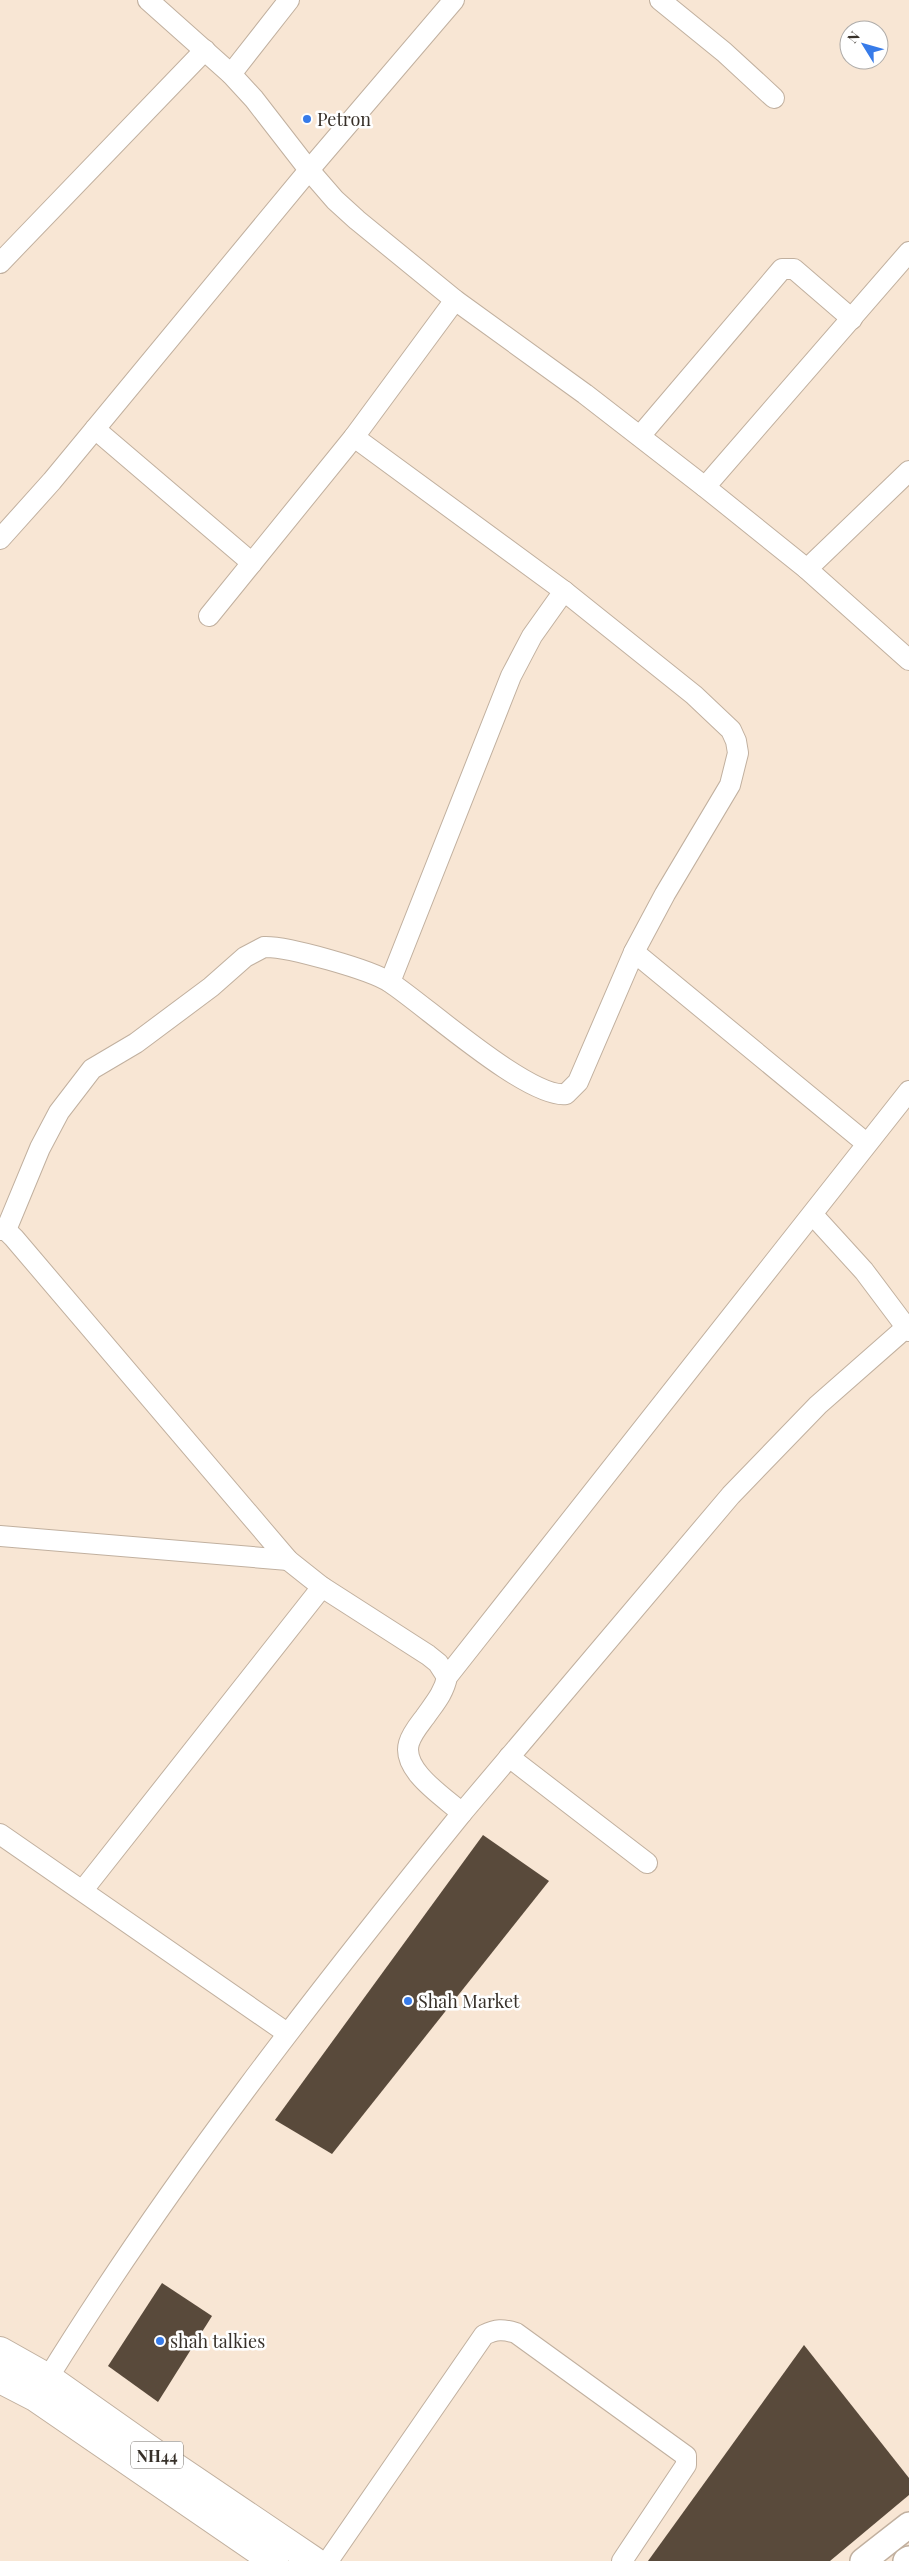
<svg xmlns="http://www.w3.org/2000/svg" width="909" height="2561" viewBox="0 0 909 2561" font-family="'Playfair Display',serif">
  <rect width="100%" height="100%" fill="#f8e6d4"/>
  <g fill="#594a3b">
    <path d="M483 1835 549 1881 332 2154 275 2120Z"/>
    <path d="M162 2283 212 2316 158 2402 108 2366Z"/>
    <path d="M804 2345 909 2478V2495L830 2561H648Z"/>
  </g>
  <g fill="none" stroke-linecap="round" stroke-linejoin="round">
    <defs>
      <g id="minor">
        <path d="M148 0 231 74 254 99 309 170 335 200 357 220 455 300 585 394 705 487 807 569 909 660"/>
        <path d="M660 0 724 52 774 98"/>
        <path d="M231 74 289 0"/>
        <path d="M0 263 205 50"/>
        <path d="M95 429 252 563"/>
        <path d="M640 436 782 269H794L852 319"/>
        <path d="M705 487 909 252"/>
        <path d="M0 539 52 481 309 170 454 0"/>
        <path d="M807 569 909 471"/>
        <path d="M209 616 354 437 455 300"/>
        <path d="M634 952 866 1143"/>
        <path d="M390 982 511 676 532 636 564 591"/>
        <path d="M813 1215 864 1271 909 1331"/>
        <path d="M0 1230H6L14 1238 288 1560 322 1587 428 1655 438 1663 447 1677"/>
        <path d="M6 1230 40 1148 59 1112 92 1069 136 1043 211 987 245 957 264 947C287 946 372 970 391 983 427 1007 529 1099 566 1094L578 1082 634 952 665 894 730 785 738 753 736 741 731 730 694 695 564 591 354 437"/>
        <path d="M0 1536 288 1560"/>
        <path d="M509 1757 647 1863"/>
        <path d="M462 1813 731 1495 818 1405 909 1325"/>
        <path d="M0 1834 287 2033"/>
        <path d="M83 1890 322 1587"/>
        <path d="M48 2378C171 2179 315 1995 462 1813 444 1797 401 1770 409 1743 412 1733 419 1725 425 1717 434 1704 444 1693 447 1677L909 1091"/>
        <path d="M328 2561 484 2335C496 2329 503 2329 516 2333L686 2456V2465L622 2561"/>
      </g>
      <g id="major">
        <path d="M863 2561 909 2525"/>
        <path d="M906 2561 909 2559"/>
      </g>
      <g id="highway">
        <path d="M0 2351 48 2378 160 2457 314 2561"/>
        <path d="M0 2379 35 2397 274 2561"/>
      </g>
    </defs>
    <use href="#minor" stroke="#c1b09f" stroke-width="22"/>
    <use href="#major" stroke="#c1b09f" stroke-width="28"/>
    <use href="#highway" stroke="#c1b09f" stroke-width="30"/>
    <use href="#minor" stroke="#fff" stroke-width="20"/>
    <use href="#major" stroke="#fff" stroke-width="25"/>
    <use href="#highway" stroke="#fff" stroke-width="28"/>
  </g>
  <g fill="#377be9" stroke="#fff" stroke-width="2">
    <circle cx="307" cy="119" r="5"/>
    <circle cx="408" cy="2001" r="5"/>
    <circle cx="160" cy="2341" r="5"/>
  </g>
  <g text-anchor="middle" dominant-baseline="central" stroke-width="5" stroke-linejoin="round" paint-order="stroke">
    <rect fill="#fff" stroke="#736e69" stroke-width="1" x="131" y="2441.5" width="52" height="27" rx="4"/>
    <g font-size="16" font-weight="bold" fill="#373029">
      <text x="157" y="2455">NH44</text>
    </g>
    <g font-size="18" fill="#373029" stroke="#fff" text-anchor="start">
      <text x="317" y="119">Petron</text>
      <text x="418" y="2001">Shah Market</text>
      <text x="170" y="2341">shah talkies</text>
    </g>
  </g>
  <g transform="translate(864 45) rotate(307)"><circle r="24" fill="#ffffff" stroke="#afaca9"/>
  <path d="M0-4L9 19L0 12L-9 19Z" fill="#377be9"/>
  <text y="-8" font-size="14" font-weight="bold" text-anchor="middle" fill="#373029">N</text>
  </g>
</svg>
